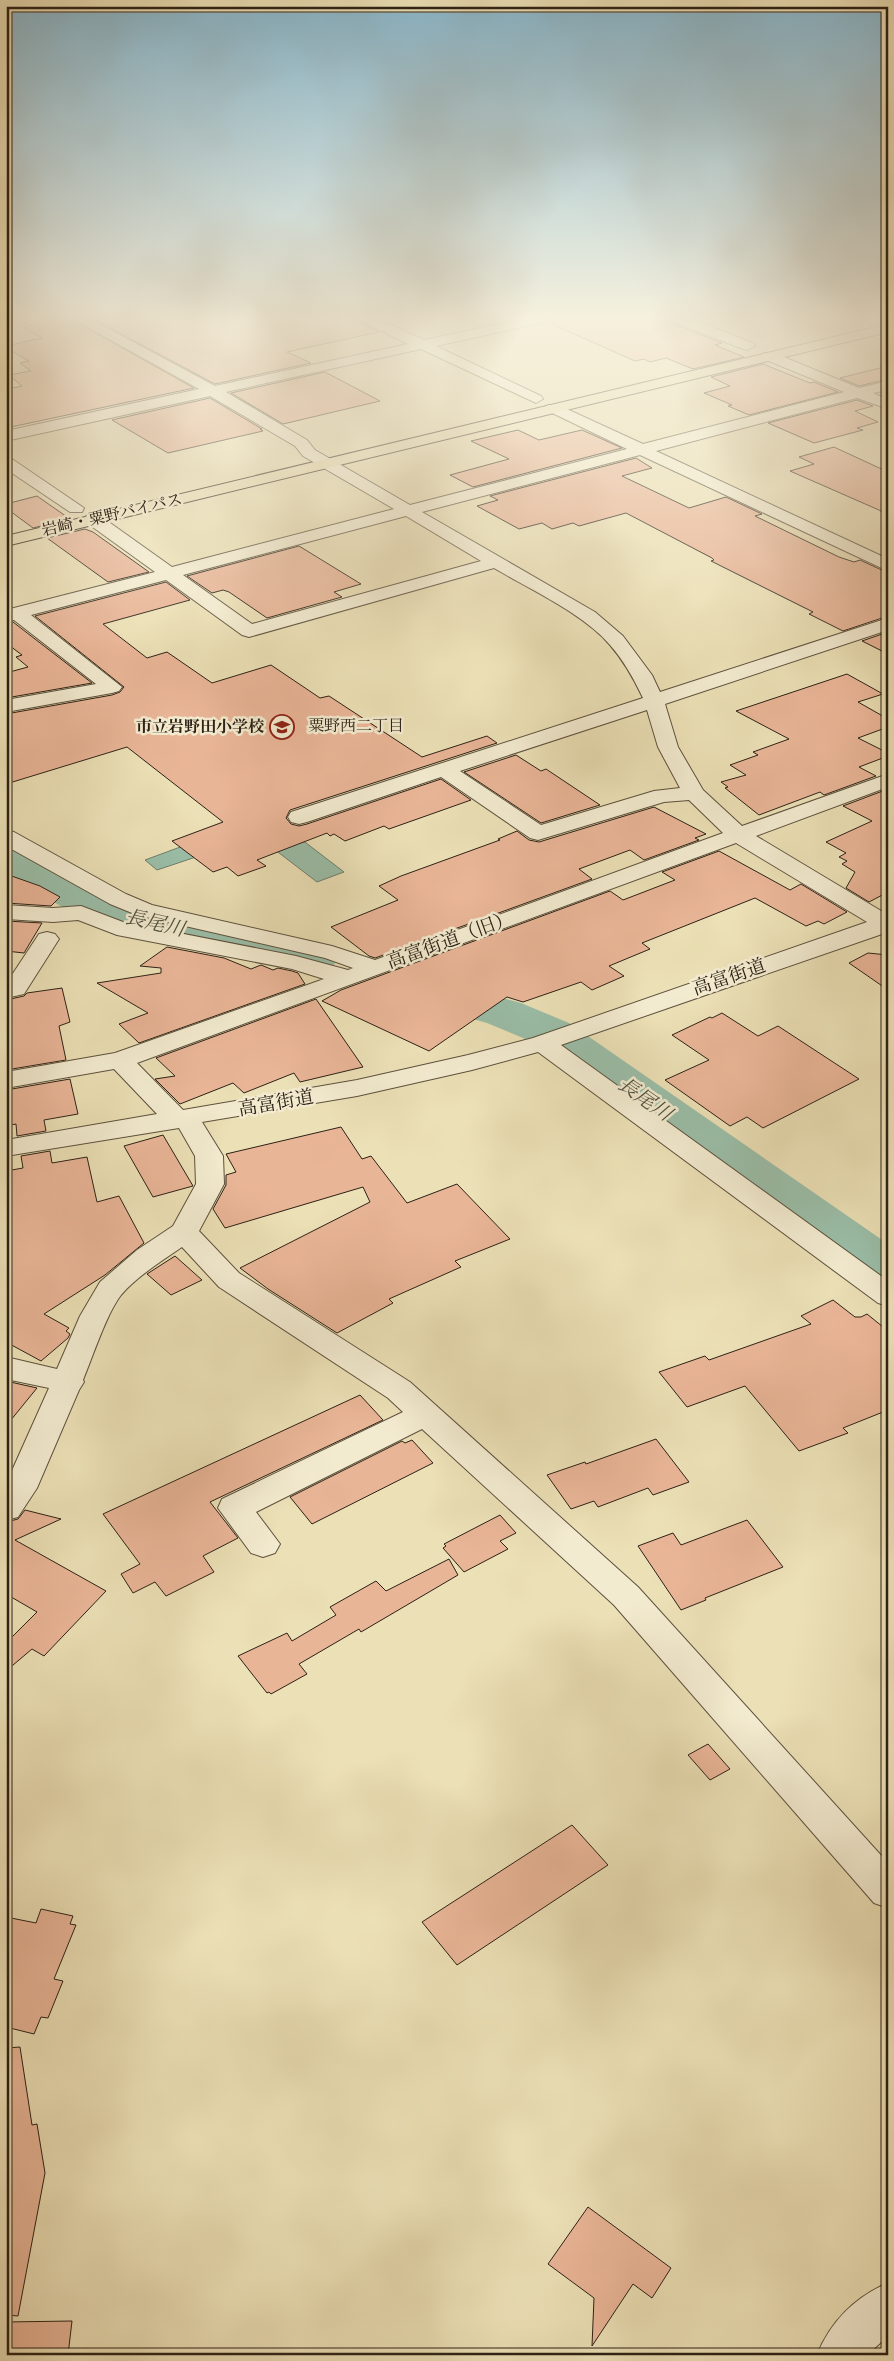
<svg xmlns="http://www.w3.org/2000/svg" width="894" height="2361" viewBox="0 0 894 2361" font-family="Cardo,'Noto Serif JP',serif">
  <rect width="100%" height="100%" fill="#ece0b6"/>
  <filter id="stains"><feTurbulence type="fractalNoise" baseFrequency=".004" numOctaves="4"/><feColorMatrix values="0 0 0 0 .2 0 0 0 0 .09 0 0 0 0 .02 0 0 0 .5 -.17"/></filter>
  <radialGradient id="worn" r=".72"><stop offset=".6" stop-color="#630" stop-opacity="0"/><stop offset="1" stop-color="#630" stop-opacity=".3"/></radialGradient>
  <g fill="#9abea8" stroke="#6e7f6d">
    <path d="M297 836 344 872 317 882 270 846Z"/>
    <path d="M191 843 205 854 157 870 145 860Z"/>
  </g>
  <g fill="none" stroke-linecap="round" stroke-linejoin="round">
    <g fill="#9abea8" fill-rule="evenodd">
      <path d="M6 844 21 848 98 891 149 911 240 927 330 950 337 960 330 970 314 974 238 954 122 932 66 909 6 875Z"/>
      <path d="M420 975 521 1003 569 1023 888 1244V1289L868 1284 535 1043 487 1023 404 999 397 989 404 979Z"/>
    </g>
  </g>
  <g fill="#e9b597" stroke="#2c2115">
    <path d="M18 319H71L194 388 6 428V393L12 392 8 389 22 386 9 375 31 371 20 363 29 361 6 348V346L42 338 23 328 31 326Z"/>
    <path d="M93 319H359L362 324 379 332 287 352 311 363 215 384Z"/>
    <path d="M549 319H668L674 324 722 343 715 345 744 357 693 369 666 358 650 362 644 359 635 361 547 322Z"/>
    <path d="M763 364 810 383 814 382 838 392 749 415 728 406 732 405 704 393 730 386 711 377Z"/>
    <path d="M888 366V379L859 386 840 378Z"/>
    <path d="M325 372 380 401 283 424 231 393Z"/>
    <path d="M210 398 262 429H260L263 431 168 453 112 420Z"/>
    <path d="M857 400 873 406 855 411 878 422 857 428 863 430 814 443 768 423Z"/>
    <path d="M518 430 539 440 582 430 622 448 473 487 450 475 509 459 471 441Z"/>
    <path d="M834 447 888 472V514L790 471 814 464 799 457Z"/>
    <path d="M636 458 652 468 622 476 689 508 726 497 762 514 755 516 839 557 854 562 860 560 888 573V616L843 631 809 614 813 612 711 561 714 560 712 558 626 513 579 526 573 523 552 529 542 523 519 529 477 506 498 500 490 496Z"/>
    <path d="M37 496 70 519 33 528 6 508V504Z"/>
    <path d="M85 529 93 532 149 572 108 582 47 538Z"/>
    <path d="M299 546 361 584 334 592 342 597 267 618 229 592 223 590 212 593 187 576Z"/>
    <path d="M166 582 190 600 103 624 147 658 167 652 212 683 271 665 320 698 329 696 422 757 487 736 497 743 290 810 286 818 291 824 299 826 307 824 441 779 471 800 389 829 384 826 345 841 334 834 330 836 327 833 257 860 266 866 238 876 227 867 213 872 172 841 223 822 127 747 6 784V714L112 695 120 692 124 687 35 616Z"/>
    <path d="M13 622 92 683 6 698V673L28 667 16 657 22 655 6 643V623Z"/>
    <path d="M888 632V654L862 641Z"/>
    <path d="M847 674 883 694 858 702 888 719V727L858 738 888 753V756L859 767 876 776 824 795 820 792 759 815 725 788 728 787 721 782 746 775 730 765 758 755 753 752 789 739 736 711Z"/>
    <path d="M516 755 541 771 546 769 600 805 541 823 464 772Z"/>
    <path d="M888 789V892L869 902 846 888 855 872 842 864 847 861 839 857 846 853 826 842 872 821 843 806Z"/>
    <path d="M654 807 706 834 695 838 699 840 644 860 630 850 579 869 592 879 375 958 369 956 331 927 398 900 379 886 401 876 500 840 498 839 517 831 529 840 539 842Z"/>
    <path d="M719 851 790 890 801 884 847 912 824 924 818 921 806 926 755 898 642 943 650 949 609 966 624 976 592 990 581 982 523 1002 507 997 429 1051 322 1001 341 990 610 891 623 900 675 880 662 872Z"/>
    <path d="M6 874 40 886 60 897 51 906 6 903Z"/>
    <path d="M6 921 42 923 24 953 6 951Z"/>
    <path d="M167 947 224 958 251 969 261 965 273 970 278 968 292 971 298 973 305 984 139 1043 119 1024 148 1013 97 983 161 973V968L140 966Z"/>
    <path d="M868 953 888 955V990L849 963Z"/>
    <path d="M62 988 70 1022 59 1026 66 1060 6 1070V1000L24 996 27 993Z"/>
    <path d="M316 999 363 1067 300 1082 294 1073 244 1093 233 1083 180 1104 155 1079 175 1076 156 1058Z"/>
    <path d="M722 1013 758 1036 778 1026 859 1079 763 1128 747 1117 730 1126 665 1080 709 1060 672 1035 710 1017 712 1018Z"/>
    <path d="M70 1079 78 1114 44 1120 46 1131 17 1136 16 1124 6 1126V1090Z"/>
    <path d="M341 1127 362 1159 371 1156 407 1203 457 1184 510 1239 455 1261 461 1267 389 1299 393 1303 337 1333 268 1289 240 1268 370 1202 363 1187 225 1228 213 1209 226 1185V1175L236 1172 226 1154Z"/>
    <path d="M163 1135 193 1186 153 1197 124 1146Z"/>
    <path d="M50 1151 52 1163 87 1157 97 1202 119 1196 144 1243 105 1275 44 1314 69 1328 66 1331 70 1334 68 1338 41 1361 6 1342V1171L23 1168 21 1156Z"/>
    <path d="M175 1256 202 1280 171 1295 147 1274Z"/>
    <path d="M833 1300 855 1317H861L867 1314 888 1331V1410L843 1428 848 1433 799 1451 745 1386 687 1407 659 1372 705 1356 709 1360 811 1324 801 1316Z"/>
    <path d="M6 1381 37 1388 6 1426Z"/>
    <path d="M360 1395 383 1420 210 1502 238 1538 203 1556 214 1572 166 1596 155 1582 133 1593 121 1574 140 1564 103 1514Z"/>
    <path d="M656 1439 689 1482 653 1495 648 1488 598 1507 594 1501 571 1509 547 1475 585 1462 586 1464Z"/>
    <path d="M412 1440 433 1463 312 1524 290 1497 402 1441 405 1443Z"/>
    <path d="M25 1510 61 1519 15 1540 106 1591 44 1656 32 1649 6 1671V1643L37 1612 6 1594V1522L18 1519Z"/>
    <path d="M500 1515 516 1533 500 1541 508 1549 464 1572 443 1548 446 1546 444 1544Z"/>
    <path d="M747 1520 783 1567 705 1598 706 1600 681 1610 638 1546 673 1533 681 1545Z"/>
    <path d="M449 1559 458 1575 361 1632 359 1629 299 1664 307 1674 271 1694 269 1692 267 1693 238 1656 287 1633 292 1641 336 1615 330 1607 376 1581 386 1591Z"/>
    <path d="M708 1744 730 1769 710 1780 688 1755Z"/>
    <path d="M572 1825 608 1865 457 1965 422 1922Z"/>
    <path d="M41 1909 73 1916 70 1924 76 1925 54 1979 63 1981 48 2018 41 2017 34 2034 6 2027V1917L36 1923Z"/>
    <path d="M20 2047 32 2125 37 2124 45 2173 18 2316 6 2315V2048Z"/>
    <path d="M588 2207 671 2268 652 2298 633 2284 592 2346 594 2298 548 2264Z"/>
    <path d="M72 2321 68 2355H6V2322Z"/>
  </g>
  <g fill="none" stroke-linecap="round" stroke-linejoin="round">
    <defs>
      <g id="minor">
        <path d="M6 319H16L6 324Z"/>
        <path d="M73 319H90L215 386 408 344 363 322 361 319H378L424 340 522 319H547L545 322 540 323 436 346 541 396 543 399 536 403 421 349 226 392 307 440 315 450 410 505 627 449 548 411 545 408 548 405H558L643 444 844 392 764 359 762 356 764 353H774L859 388 888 381V390L873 393 888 400V409L857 398 656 451 888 559V571L640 455 422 512 595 612 623 636 652 675 660 692 888 618V630L665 704 678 747 703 790 742 826 888 774V787L756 836 888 915V932L561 1045 888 1281V1306L878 1303 538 1052 472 1070 357 1096 202 1122 223 1156 224 1184 199 1231 239 1273 410 1382 638 1587 888 1863V1908L874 1903 614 1605 422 1429 256 1512 280 1544 275 1553 263 1557 251 1553 218 1508 222 1499 403 1412 388 1398 219 1287 182 1247C163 1260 136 1277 121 1295 106 1315 93 1356 83 1380L84 1382 79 1390 37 1488 18 1517 6 1520V1484L49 1388 6 1379V1357L57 1369 80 1316 100 1282 137 1250 173 1226 196 1184 195 1156 179 1128 6 1156V1140L157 1114 114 1069 6 1088V1072L115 1053 324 979 292 969 117 935 78 920 53 922 6 919V905L53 908 81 906 123 922 296 956 348 970 353 968 325 958 137 915 110 904 6 846V830L14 832 126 894 152 905 332 946 375 960 723 833 689 800 664 802 538 840 530 838 441 777 307 822 299 824 291 822 288 817 291 812 643 698C634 679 624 661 610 645 584 614 529 589 494 568L249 637 242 635 166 580 31 615 122 687 119 691 112 693 6 712V700L96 684 14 620 6 621V610L155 572 87 523 85 519 87 515H99L172 567 394 509 303 456 295 446 210 396 6 441V431L199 389ZM406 516 481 561 252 624 183 575ZM647 710 658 747 680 788 654 791 541 825 460 771ZM736 843 867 922 533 1038 468 1055 357 1080 183 1110 137 1063Z"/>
        <path d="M673 319H692L753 343 755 346 748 350 743 349 675 322Z"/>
        <path d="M6 457 12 459 84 508 82 512H70L6 469Z"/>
        <path d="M47 932 55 934 59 939 24 994 6 998V984L39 934Z"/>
        <path d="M888 2283V2336L867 2355H817C830 2322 855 2297 888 2283Z"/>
      </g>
      <path id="highway" d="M888 324V332L6 546V536Z"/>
    </defs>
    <use href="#minor" stroke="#5c513d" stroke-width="2"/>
    <use href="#highway" stroke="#2c2115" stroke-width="2"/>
    <use href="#minor" fill="#f3ebd0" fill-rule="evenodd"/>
    <use href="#highway" fill="#ece0b6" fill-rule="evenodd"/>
  </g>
  <linearGradient id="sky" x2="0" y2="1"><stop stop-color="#89b8ce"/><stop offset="0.49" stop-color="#f6f1de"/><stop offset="1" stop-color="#f6f1de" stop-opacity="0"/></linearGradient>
  <rect width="894" height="649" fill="url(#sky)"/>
  <defs>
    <symbol id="school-ring" viewBox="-11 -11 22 22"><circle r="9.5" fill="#f3ebd0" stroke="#8f2418" stroke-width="1.5"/><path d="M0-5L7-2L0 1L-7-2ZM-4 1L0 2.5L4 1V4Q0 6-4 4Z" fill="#8f2418"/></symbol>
  </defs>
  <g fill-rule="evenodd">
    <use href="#school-ring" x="268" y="713" width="28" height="28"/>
  </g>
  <g text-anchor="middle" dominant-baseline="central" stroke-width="5" stroke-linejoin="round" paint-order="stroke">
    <g font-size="16" fill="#2c2115" stroke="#f3ebd0">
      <text transform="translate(112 515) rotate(-13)">岩崎・粟野バイパス</text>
    </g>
    <g font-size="16" fill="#2c2115" stroke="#f3ebd0">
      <text x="356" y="726">粟野西二丁目</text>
    </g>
    <g font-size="16" font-weight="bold" fill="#2c2115" stroke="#f3ebd0" text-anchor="end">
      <text x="264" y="727">市立岩野田小学校</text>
    </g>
    <g font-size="19" fill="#2c2115" stroke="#f3ebd0">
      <text transform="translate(450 940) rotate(-20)">高富街道（旧）</text>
      <text transform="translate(729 977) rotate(-19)">高富街道</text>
      <text transform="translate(276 1103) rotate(-10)">高富街道</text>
    </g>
    <g font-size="20" font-style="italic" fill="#4d5041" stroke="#f3ebd0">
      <text transform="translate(155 923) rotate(13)">長尾川</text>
      <text transform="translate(645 1099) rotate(35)">長尾川</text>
    </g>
  </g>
  <rect width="894" height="2361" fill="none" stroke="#ece0b6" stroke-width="25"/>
  <rect x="8" y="8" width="879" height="2346" fill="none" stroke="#2c2115" stroke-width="2.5"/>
  <rect x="12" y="12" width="869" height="2336" fill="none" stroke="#2c2115"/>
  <rect width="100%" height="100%" filter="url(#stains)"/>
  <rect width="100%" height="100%" fill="url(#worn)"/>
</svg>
